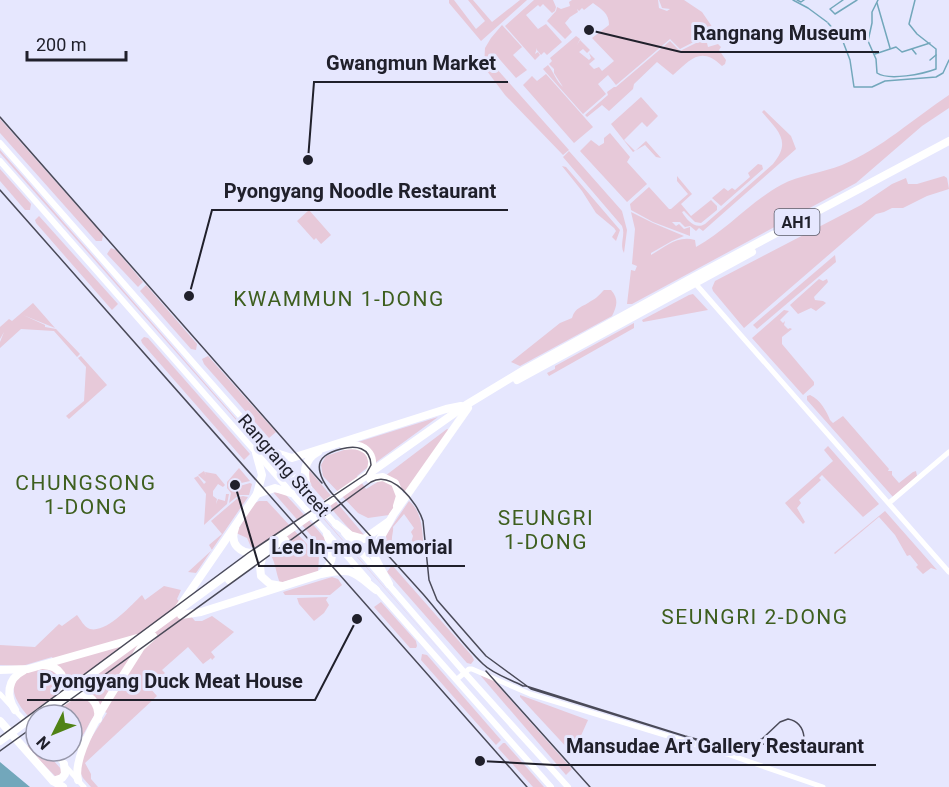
<svg xmlns="http://www.w3.org/2000/svg" width="949" height="787" viewBox="0 0 949 787" font-family="Roboto,sans-serif">
  <rect width="100%" height="100%" fill="#e6e7fe"/>
  <g fill="#e7c9d9">
    <path d="M449 0H454L476 29 485 21 468 0H473L492 22 520 0H527L481 41 449 3Z"/>
    <path d="M534 0H553L556 7 555 11 552 13 543 4 540 7 538 5 526 15 538 29 546 24 562 42 547 55 544 52 541 55 537 50V48L535 54 538 52 540 55 535 60 505 26Z"/>
    <path d="M572 0H658L659 8 667 11 670 9 662 8 659 0H684L702 12 715 31 680 49 670 39 616 85 608 75 598 84 606 94 583 114 543 69 548 65C554 72 555 80 563 87L554 73V69L549 64 552 61 550 58 576 36 580 39 577 45 580 40 590 50 587 53 583 49 579 52 589 60 591 58 589 53 595 59 589 64 594 69 599 67 602 71 614 61 592 38 609 25C609 13 601 9 593 3L584 10 582 8 579 11 577 9 578 12 570 17 565 23 572 32 565 39 547 21 556 11 557 7 561 9 570 6 569 2Z"/>
    <path d="M502 25 522 47 513 55 527 70 516 78 495 54 488 59 569 150 563 155 505 95 484 67 485 48 491 38Z"/>
    <path d="M702 40 707 43 708 47 718 44 721 47 719 50 726 60 725 64 722 66C701 46 691 59 673 75L657 62 634 84 633 89 609 111 602 105 587 117 585 115 608 95 607 92 614 87H616L670 41 680 51Z"/>
    <path d="M546 74 593 127 574 143 523 85 532 76 537 81Z"/>
    <path d="M949 95V108L922 126 856 183 632 304H627L631 270 635 271 637 266 632 264 635 229 631 212 653 223 684 236 672 241 651 253V255C666 247 677 235 695 240L696 247C727 230 750 202 781 185 799 175 822 173 842 165 881 149 914 118 949 95Z"/>
    <path d="M641 97 658 116 647 127 642 122 624 140 635 151 646 141 661 158 656 157 645 145 633 152 611 124Z"/>
    <path d="M764 110 791 136 796 149 703 231 699 228 696 231 690 226 685 227 680 222H672L676 226 679 224 684 229 690 227V236L653 222 631 210 630 204 649 187 669 209H671L688 194 677 181V176L692 194 681 204 691 216 711 200 717 206V210L701 223 695 222 684 211 682 212C687 220 695 230 705 224L773 164C792 141 778 131 762 112Z"/>
    <path d="M0 119 103 235 102 241H96L0 133Z"/>
    <path d="M610 133 630 157 627 162 647 184 627 202 580 151 591 140 599 146 604 143V138Z"/>
    <path d="M0 150 450 662 0 153Z"/>
    <path d="M569 151 622 211 627 230 624 253C619 244 626 235 622 226L563 157Z"/>
    <path d="M758 164 762 165 763 169 721 206 712 198 724 188 728 191 732 188 735 190 750 177 748 173Z"/>
    <path d="M562 166 566 167 620 230 616 241 612 237 616 231 614 228 596 213 582 191Z"/>
    <path d="M0 169 31 204 30 210H25L0 181Z"/>
    <path d="M944 176 947 178 949 189 927 196 903 208H892L884 212 876 214 744 328 713 291 712 288 715 281 861 205 892 184 906 178 908 184H917Z"/>
    <path d="M309 210 331 235 321 244 316 238 314 240 297 221Z"/>
    <path d="M39 216 118 304 112 310 36 223 35 220Z"/>
    <path d="M111 248 116 250 143 282 138 287 107 254Z"/>
    <path d="M835 255 836 262 757 329 753 325Z"/>
    <path d="M819 279 823 281 827 279 828 282 814 297 815 300 823 301 826 303 816 311 811 308 798 314 790 305Z"/>
    <path d="M146 285 197 344 196 350 191 349 140 291Z"/>
    <path d="M604 290H611C619 299 617 306 612 316L520 366 511 362 560 323 572 318C575 307 583 307 591 301 596 299 600 294 604 290Z"/>
    <path d="M693 294 708 310 643 322 642 320 689 295Z"/>
    <path d="M33 303 55 328 23 315 45 325V327L56 329 80 354 77 357 54 331 21 329 0 348V342L4 332 0 339V327L9 319 12 321Z"/>
    <path d="M784 310 789 311 780 320 783 323 785 321 784 325 788 329 790 328 792 329 782 337V344L814 382V385L803 395 752 338Z"/>
    <path d="M634 323V328L549 376 547 373 555 369V366Z"/>
    <path d="M144 337 148 338 250 454 244 460 142 343 141 340Z"/>
    <path d="M81 356 107 385 69 419 66 416 84 401 86 367 78 358Z"/>
    <path d="M208 356 276 432 269 438 204 364 202 359Z"/>
    <path d="M810 395C820 399 827 412 830 420L833 423 843 416 889 469 888 471H892V475L899 483 913 472 916 471 917 476 893 497 807 400V396Z"/>
    <path d="M438 417 375 463 369 447 358 442Z"/>
    <path d="M447 429 449 430 406 494 399 485 385 476Z"/>
    <path d="M828 446 879 504 863 517 822 475 819 478 821 480 799 500 801 503 797 508 805 522 803 524 785 503 833 461 824 450Z"/>
    <path d="M350 448 363 450 369 459 368 467 357 476 366 489 381 480 388 481 398 492 397 502 389 515 368 518 358 513 323 476 321 465 326 456Z"/>
    <path d="M239 468 250 481 237 484 236 482 232 483 233 488 250 483 252 484 249 495H239L229 503 231 493 227 488V482Z"/>
    <path d="M308 470 310 471 365 536 354 534 343 522 309 483Z"/>
    <path d="M204 471 206 475 205 472 216 474 225 485 223 487 218 484 213 491V496L217 499 216 504 218 499 225 501 226 494H229L227 504 204 525 206 494 194 478 198 476 204 484 206 482 198 475Z"/>
    <path d="M273 492 285 494 316 528 327 541 329 556Z"/>
    <path d="M243 496 248 497 196 573 188 572 212 550 209 545 222 534 211 521 239 497Z"/>
    <path d="M259 501H267L319 557 318 572 280 583C273 566 277 547 251 547L247 538 236 533 253 504Z"/>
    <path d="M409 501C424 513 422 535 424 552L420 555 410 546 413 536 411 532 414 528 404 514 393 527C394 532 390 539 393 545L389 549 384 542 386 535Z"/>
    <path d="M885 511 937 570 931 568 923 574 916 567 918 565 910 555 907 556 895 535 879 517 835 554 834 553Z"/>
    <path d="M392 565 472 656 474 660 471 664 467 663 387 572Z"/>
    <path d="M332 577 338 579 342 585 330 595H285L283 592Z"/>
    <path d="M164 586 181 590 177 599 195 621H202L212 616 234 632 211 652 215 657 212 660 211 658 203 664 188 647 162 670 165 673 149 687 157 696 85 763 91 774V779L98 787H91L83 778 79 770 86 746 107 713 101 710C88 718 86 738 72 747V715H36V725C24 712 0 687 24 674 35 669 46 669 56 663L52 657 22 666 0 665V645L35 647 59 624 62 626 77 615C81 620 84 627 90 629 107 633 130 606 142 595L145 600Z"/>
    <path d="M328 597 326 600 329 605 324 613 314 621 299 604 297 598Z"/>
    <path d="M381 602 416 641 417 646 416 648H410L374 607Z"/>
    <path d="M422 654 427 655 501 740 496 745 421 660Z"/>
    <path d="M480 675 493 680 572 769 566 775Z"/>
    <path d="M520 695 588 720 575 749 571 752 520 697Z"/>
    <path d="M35 740 36 751H45L61 769 62 773 57 778 26 747Z"/>
    <path d="M503 743H505L544 787H533L498 748Z"/>
  </g>
  <path fill="#72a7bb" d="M0 762 30 787H31H0Z"/>
  <g fill="none" stroke-linecap="round" stroke-linejoin="round">
    <g stroke="#72a7bb" stroke-width="1.5">
      <path d="M793 0 808 8 827 22"/>
      <path d="M797 0 801 2 804 0"/>
      <path d="M843 0 830 9 835 14 857 0"/>
      <path d="M878 0 872 12V23L868 41 876 59 877 73C889 81 923 74 936 69V49L917 34 909 24 915 0"/>
      <path d="M877 3 890 48"/>
      <path d="M828 23 842 39 850 60 854 87H872L885 81 936 77 943 73 949 60"/>
      <path d="M912 49 916 54"/>
      <path d="M875 54 896 47 902 52 930 43"/>
      <path d="M930 60 936 55"/>
    </g>
    <g stroke="#fff" stroke-width="5">
      <path d="M694 282 949 572"/>
      <path d="M889 503 949 452"/>
      <path d="M456 680 469 669H472L530 694 727 754 823 787"/>
      <path d="M0 694 36 733"/>
      <path d="M52 751 84 787"/>
    </g>
    <g stroke="#fff" stroke-width="6">
      <path d="M0 143 337 526"/>
      <path d="M0 161 368 580"/>
      <path d="M344 533 464 672 568 787"/>
      <path d="M375 588 551 787"/>
    </g>
    <g stroke="#fff" stroke-width="8">
      <path d="M517 380 752 252"/>
      <path d="M344 446C363 442 379 454 369 474"/>
      <path d="M273 452 292 458 446 409 461 406"/>
      <path d="M370 479 383 477 395 483 400 496 397 506"/>
      <path d="M257 494 275 488 291 493"/>
      <path d="M310 495C304 480 300 461 318 452"/>
      <path d="M336 524 350 535 364 539 388 522"/>
      <path d="M235 528C229 544 240 554 256 553"/>
      <path d="M263 555 260 566 261 576 270 584 282 586"/>
      <path d="M322 573C336 562 333 550 327 534"/>
      <path d="M229 580 285 540"/>
      <path d="M389 584 374 556 377 544 393 515 468 408"/>
      <path d="M178 609 257 494 262 475 256 453"/>
      <path d="M181 615 201 612 321 574C352 567 353 571 376 590"/>
      <path d="M43 665C61 666 67 678 63 695"/>
      <path d="M0 670 28 669 137 638"/>
      <path d="M73 695C89 691 100 703 98 719"/>
      <path d="M57 706 89 683"/>
      <path d="M15 710C6 696 7 679 23 671"/>
      <path d="M0 721 53 781 63 787"/>
      <path d="M0 741 258 552 466 405 524 370 692 278 949 141"/>
      <path d="M72 749 85 740"/>
      <path d="M78 780C70 749 124 676 141 647L153 636"/>
      <path d="M53 781 62 778 65 774 64 764"/>
    </g>
    <g stroke="#4a4a58" stroke-width="1.5">
      <path d="M0 117 322 483"/>
      <path d="M0 190 527 787"/>
      <path d="M486 671 590 787"/>
      <path d="M0 737 248 553 366 474 371 465C370 447 356 445 341 449 330 452 316 457 320 472 323 486 337 499 346 509 372 538 398 566 423 594 443 617 461 643 483 664 493 674 510 679 523 686H526L685 736 734 749 762 739 780 722 788 719C798 721 803 728 804 737L799 745 792 750 759 743 739 751 729 750 531 689 486 656 437 600 429 580 423 521C417 502 392 470 371 482L49 715"/>
      <path d="M0 751 36 725"/>
    </g>
  </g>
  <g text-anchor="middle" dominant-baseline="central" stroke-width="6" stroke-linejoin="round" paint-order="stroke">
    <rect fill="#e6e7fe" stroke="#5b5c6a" stroke-width="1.5" x="774.5" y="209" width="45" height="26" rx="4.5"/>
    <g font-size="16" font-weight="bold" fill="#20202b">
      <text x="797" y="222">AH1</text>
    </g>
    <g font-size="18" fill="#20202b" stroke="#e6e7fe">
      <text transform="translate(284 465) rotate(49)">Rangrang Street</text>
    </g>
    <g font-size="21" letter-spacing="1.5" fill="#3e5f1f" stroke="#e6e7fe">
      <text x="339" y="299">KWAMMUN 1-DONG</text>
      <text x="86" y="483">CHUNGSONG<tspan x="86" dy="24">1-DONG</tspan></text>
      <text x="546" y="518">SEUNGRI<tspan x="546" dy="24">1-DONG</tspan></text>
      <text x="755" y="617">SEUNGRI 2-DONG</text>
    </g>
  </g>
  <path fill="none" stroke="#20202b" stroke-width="2" d="M589 30L681 52H879M308 160L314 82H508M189 296L212 210H508M235 485L259 566H465M357 619L315 700H27M480 761L554 765H876"/>
  <g fill="#20202b" stroke="#e6e7fe" stroke-width="2">
    <circle cx="589" cy="30" r="6"/>
    <circle cx="308" cy="160" r="6"/>
    <circle cx="189" cy="296" r="6"/>
    <circle cx="235" cy="485" r="6"/>
    <circle cx="357" cy="619" r="6"/>
    <circle cx="480" cy="761" r="6"/>
  </g>
  <g font-size="20" text-anchor="middle" font-weight="bold" fill="#20202b" stroke="#e6e7fe" stroke-width="6" stroke-linejoin="round" paint-order="stroke">
    <text x="780" y="40">Rangnang Museum</text>
    <text x="411" y="70">Gwangmun Market</text>
    <text x="360" y="198">Pyongyang Noodle Restaurant</text>
    <text x="362" y="554">Lee In-mo Memorial</text>
    <text x="171" y="688">Pyongyang Duck Meat House</text>
    <text x="715" y="753">Mansudae Art Gallery Restaurant</text>
  </g>
  <g transform="translate(54 733) rotate(227)"><circle r="28" fill="#e6e7fe" stroke="#9797aa" stroke-width="1.5"/>
  <path d="M0-4.5L10 22L0 15L-10 22Z" fill="#508215"/>
  <text y="-9" font-size="16" font-weight="bold" text-anchor="middle" fill="#20202b">N</text>
  </g>
  <path d="M27 51v9h99v-9" fill="none" stroke="#20202b" stroke-width="3"/>
  <text x="36" y="51" font-size="18" fill="#20202b" stroke="#e6e7fe" stroke-width="4.5" paint-order="stroke">200 m</text>
</svg>
